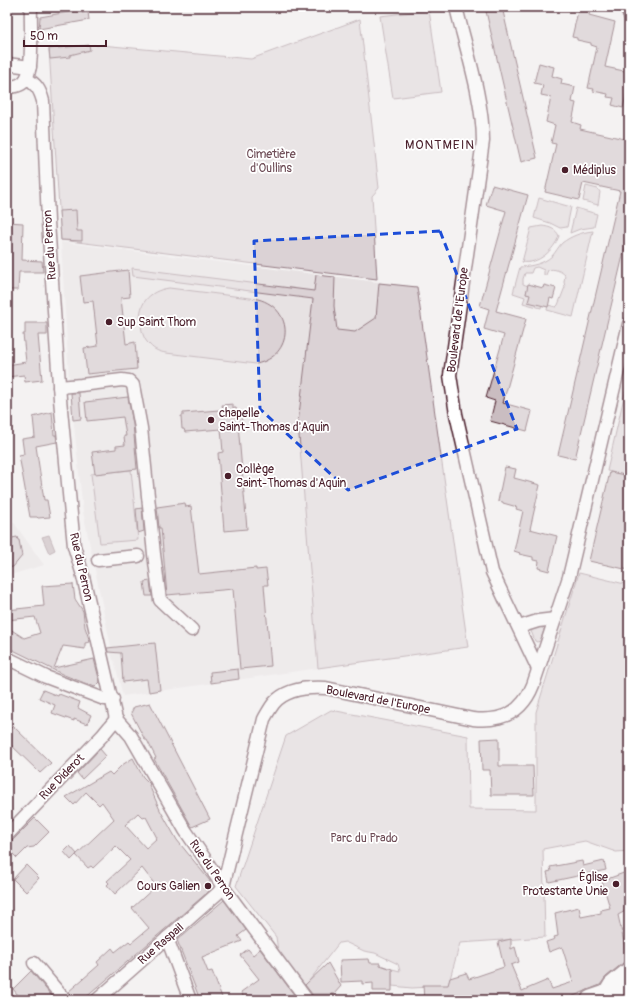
<svg xmlns="http://www.w3.org/2000/svg" width="636" height="1007" viewBox="0 0 636 1007" font-family="Pangolin,sans-serif">
  <rect width="100%" height="100%" fill="#f4f2f2"/>
  <filter id="ink" filterUnits="userSpaceOnUse"><feTurbulence type="fractalNoise" baseFrequency=".025" numOctaves="2"/><feDisplacementMap in="SourceGraphic" scale="8" xChannelSelector="R" yChannelSelector="G"/><feConvolveMatrix kernelMatrix="1 2 1 2 8 2 1 2 1" color-interpolation-filters="sRGB"/></filter>
  <g filter="url(#ink)">
    <g fill="#e7e2e3">
      <path d="M61 242 417 287 468 647 123 696 114 660H113L109 647H111L83 512 69 377Z"/>
      <path d="M7 513 44 565 7 576Z"/>
    </g>
    <g fill="#dbd2d5" stroke="#927880">
      <path d="M429 10 441 92 393 98 380 16Z"/>
      <path d="M360 19 379 188 372 196 377 279 61 240 49 49 95 45 97 46 101 45 251 59Z"/>
      <path d="M586 186 598 189 600 192 598 205 583 201Z"/>
      <path d="M539 198 571 207 567 227 560 228 550 223 534 218Z"/>
      <path d="M576 208 597 214 594 227 580 229 570 233Z"/>
      <path d="M542 226C550 227 556 229 559 236 554 250 538 265 522 262L531 228Z"/>
      <path d="M593 231 573 317 547 310 548 305 556 307 558 305 565 287 564 282 565 275C561 271 554 268 548 270L546 275H544V270L537 267 533 268 531 273H525L523 279V284L528 286 526 294 531 295 528 302 542 303 541 308 523 303 525 297 513 293 520 267C532 266 543 264 552 256 556 252 558 247 562 243 571 236 582 232 593 231Z"/>
      <path d="M132 268 314 291 316 275 335 277 334 306 337 330 355 332 376 318 379 283 417 287 468 647 318 668 298 423 313 299 133 276Z"/>
      <path d="M169 288 258 299C295 309 294 356 256 364L166 353C160 352 154 350 150 345 144 340 142 333 141 325 137 305 148 291 169 288Z"/>
      <path d="M629 375V476L607 471Z"/>
      <path d="M131 470 138 540 100 543 91 474Z"/>
      <path d="M579 573 629 585V851L616 852 585 841 543 849 545 937 460 943 448 986 412 988 392 986V969L400 971 398 964 375 953 364 951 345 942 339 943 305 986 278 951 276 937 236 886 286 736 331 710 468 736 469 809 536 810V712Z"/>
      <path d="M541 626 544 630 540 641 537 642 535 641 531 631 534 628Z"/>
    </g>
    <path fill="#baa9ae" stroke="#8d727a" d="M49 535 55 550 49 553 42 537Z"/>
    <g fill="#cabdc1" stroke="#4a1f2b" fill-rule="evenodd">
      <path d="M485 7H502L537 158 521 162Z"/>
      <path d="M579 7H591L589 15 615 22 605 67 629 72V83L623 108 612 105 614 98 607 97 608 94 593 91 594 89 588 88 597 47 591 45V43L577 40V38L572 37Z"/>
      <path d="M74 11H82V13L88 12 89 20 39 29 40 17Z"/>
      <path d="M89 45 90 50 70 55V57L50 59 49 49Z"/>
      <path d="M539 63 554 67 552 76 562 79 561 84 575 87 572 102 576 103 572 122 581 125 580 129 629 140V230L575 459 558 455 620 191 583 183 579 200 545 192 556 144 551 143 555 125 546 122 551 97 541 95 543 85 534 83Z"/>
      <path d="M492 185 528 195 496 311 526 319 503 403 532 411 527 431 490 421 495 401 486 398 504 335 484 329 489 309 480 306 506 211 486 205Z"/>
      <path d="M76 210 77 231H82V241L61 240 59 211Z"/>
      <path d="M8 222 23 223 22 260 42 261 43 272H19L18 290H9V270H7Z"/>
      <path d="M128 270 130 297 121 298 126 344 135 342 137 369 87 374 84 348 98 346 93 301 83 302 80 276Z"/>
      <path d="M528 284 543 288 544 285 556 288 553 299 550 298 548 307 528 302 530 295 526 294Z"/>
      <path d="M25 323H47V335H38L42 380 25 382 24 375 7 377V365L26 362 23 334H25Z"/>
      <path d="M71 393H79L81 419 73 420Z"/>
      <path d="M128 397 133 424 137 469 95 474 92 452 116 449V446L125 445 124 436H126L123 417 87 421 85 402Z"/>
      <path d="M233 404V408H236L237 411H241L242 424H238L247 529 224 531 218 453 223 452 221 429 185 432 184 429H182L181 416H183V413L219 410 223 409 222 405Z"/>
      <path d="M52 412 54 435H56L57 442 36 446 44 500H47L50 517 38 518 37 517H30L19 455 24 454 22 439 35 437 33 417Z"/>
      <path d="M505 467 516 469 514 478 540 485 530 529 557 536 549 571 538 568 539 561 533 560V557L519 554 520 553 514 551 523 511 516 509 517 507 503 503V502L498 501Z"/>
      <path d="M610 472 629 476V570L589 561Z"/>
      <path d="M185 503 186 507 191 506 199 574 256 568V570L266 569 268 585H264L271 666 240 669 233 589 167 595 161 528H159L157 507Z"/>
      <path d="M142 508 144 531 138 533 136 509Z"/>
      <path d="M17 537 18 540H19L22 556 13 567 7 568V539Z"/>
      <path d="M150 581 152 596H146L144 582Z"/>
      <path d="M73 584 75 599 83 611 85 627 90 642 85 643V649L63 646 54 668 94 659 100 682 95 687 64 675 7 647V627L24 638 40 633 35 617 7 620V610L44 606 42 586Z"/>
      <path d="M155 643 160 690 149 692 147 679 123 682 121 653 108 652 107 648Z"/>
      <path d="M238 669 239 679 211 683 210 672Z"/>
      <path d="M43 690 58 696 59 694 80 702 78 708 91 715 87 724 74 719V721L52 713 55 705 39 698Z"/>
      <path d="M150 703 210 819 192 827 154 759 156 758 147 740H145L131 713 134 707Z"/>
      <path d="M13 726 51 763 40 773 7 741V732Z"/>
      <path d="M499 738V766H533L534 795H491L490 770H482L481 739Z"/>
      <path d="M100 749 106 756 82 779 77 773Z"/>
      <path d="M133 758 143 777 150 784 149 785 160 810 177 840 210 881 208 892 83 1000H72L68 992 99 965 97 962 112 948 115 952 129 941 131 943 149 928 132 908 156 886 142 868 115 894 107 885 109 883 107 881 130 860 116 846 93 868 91 866 88 868 76 855 71 860 64 852 70 846 77 854 76 855 114 819 102 802 99 805 86 792 74 805 66 797 109 772 112 775 122 765ZM138 813 143 818 146 817 157 838 146 848 125 825Z"/>
      <path d="M35 818 49 832 34 847 27 848 17 858 7 848V846Z"/>
      <path d="M582 861 583 866 604 861 606 870 549 882 547 872 551 871 550 867Z"/>
      <path d="M26 865 39 878 26 892 13 879Z"/>
      <path d="M629 871V909L618 915 628 961 623 963 606 977 600 985 564 1000H424L423 985H448L450 978 466 973 469 979 504 967 498 942 511 939V949L515 947 519 962 511 965 522 991 548 980 552 989 573 982 562 947 549 952 546 942 555 939 554 937 558 936 555 913 579 907 581 917 601 913V910L610 908 602 881Z"/>
      <path d="M224 900 246 930 238 936 242 941 202 957 208 972 212 971 223 1000H200L177 940Z"/>
      <path d="M248 949 253 955 260 949 298 1000H245L241 992 259 979 240 955Z"/>
      <path d="M369 959 370 963H380V965L392 969V991H373V983L362 984V981L341 982 340 960Z"/>
      <path d="M328 963 341 986 334 994H312L305 985Z"/>
      <path d="M31 971 55 1000H22L13 989Z"/>
    </g>
    <g fill="none" stroke-linecap="round" stroke-linejoin="round">
      <defs>
        <g id="street">
          <path d="M456 7C466 49 483 99 483 141L450 375 456 414 492 572 538 669"/>
          <path d="M626 7 629 14"/>
          <path d="M7 64 30 67"/>
          <path d="M26 79C36 83 40 90 43 101L48 222 60 399 74 546 82 572 116 719 131 736 185 830 207 862 223 887 307 1000"/>
          <path d="M7 87C14 87 22 86 26 79 34 67 30 23 31 7"/>
          <path d="M59 387 81 385 122 380 129 381 133 385 141 428 154 554 160 600 192 630"/>
          <path d="M98 560 138 556"/>
          <path d="M519 627 538 621 555 619"/>
          <path d="M7 658 46 677 104 699H113"/>
          <path d="M7 835 102 736 116 719"/>
          <path d="M167 938 190 1000"/>
          <path d="M34 963 65 1000"/>
          <path d="M97 1000 218 893 223 887 264 719C267 714 270 708 274 703 286 689 309 687 326 688L473 719C502 722 522 713 533 685L569 577 629 324"/>
        </g>
        <path id="secondary" d="M606 995 612 985 629 971"/>
        <path id="primary" d="M591 1000 629 987"/>
      </defs>
      <use href="#street" stroke="#4a1f2b" stroke-width="15"/>
      <use href="#secondary" stroke="#4a1f2b" stroke-width="20"/>
      <use href="#primary" stroke="#4a1f2b" stroke-width="22"/>
      <use href="#street" stroke="#fff" stroke-width="12"/>
      <use href="#secondary" stroke="#fff" stroke-width="17"/>
      <use href="#primary" stroke="#fff" stroke-width="19"/>
    </g>
  </g>
  <path d="M0 0H636V1007H0ZM440 231 517 429 348 490 260 409 254 241Z" fill="#f4f2f2" fill-opacity=".55" fill-rule="evenodd"/>
  <path fill="none" stroke="#1d4ed8" stroke-width="3" stroke-dasharray="8 5" stroke-linejoin="round" d="M440 231 517 429 348 490 260 409 254 241Z"/>
  <g fill="#4a1f2b" stroke="#fff" stroke-width="1.5">
    <circle cx="565" cy="170" r="4"/>
    <circle cx="109" cy="322" r="4"/>
    <circle cx="211" cy="420" r="4"/>
    <circle cx="228" cy="476" r="4"/>
    <circle cx="616" cy="884" r="4"/>
    <circle cx="208" cy="886" r="4"/>
  </g>
  <g text-anchor="middle" dominant-baseline="central" stroke-width="3.5" stroke-linejoin="round" paint-order="stroke">
    <g font-size="12" fill="#6e4c56" stroke="#fff">
      <text x="271" y="154">Cimetière<tspan x="271" dy="14">d'Oullins</tspan></text>
      <text x="364" y="838">Parc du Prado</text>
    </g>
    <g font-size="12" fill="#4a1f2b" stroke="#fff" text-anchor="start">
      <text x="573" y="170">Médiplus</text>
      <text x="117" y="322">Sup Saint Thom</text>
      <text x="219" y="413">chapelle<tspan x="219" dy="14">Saint-Thomas d'Aquin</tspan></text>
      <text x="236" y="469">Collège<tspan x="236" dy="14">Saint-Thomas d'Aquin</tspan></text>
      <text x="608" y="877" text-anchor="end">Église<tspan x="608" dy="14">Protestante Unie</tspan></text>
      <text x="200" y="886" text-anchor="end">Cours Galien</text>
    </g>
    <g font-size="12" fill="#4a1f2b" stroke="#fff">
      <text transform="translate(50 245) rotate(-94)">Rue du Perron</text>
      <text transform="translate(458 320) rotate(-83)">Boulevard de l'Europe</text>
      <text transform="translate(81 567) rotate(77)">Rue du Perron</text>
      <text transform="translate(378 700) rotate(11)">Boulevard de l'Europe</text>
      <text transform="translate(62 777) rotate(-46)">Rue Diderot</text>
      <text transform="translate(212 870) rotate(55)">Rue du Perron</text>
      <text transform="translate(161 944) rotate(-41)">Rue Raspail</text>
    </g>
    <g font-size="13" letter-spacing="1" fill="#4a1f2b" stroke="#fff">
      <text x="440" y="145">MONTMEIN</text>
    </g>
  </g>
  <rect width="636" height="1007" fill="none" stroke="#fff" stroke-width="24"/>
  <rect x="12" y="12" width="612" height="983" fill="none" stroke="#4a1f2b" stroke-width="1.5" filter="url(#ink)"/>
  <path d="M24 40v6h82v-6" fill="none" stroke="#4a1f2b" stroke-width="2"/>
  <text x="30" y="40" font-size="12" fill="#4a1f2b" stroke="#ffffff" stroke-width="3" paint-order="stroke">50 m</text>
</svg>
